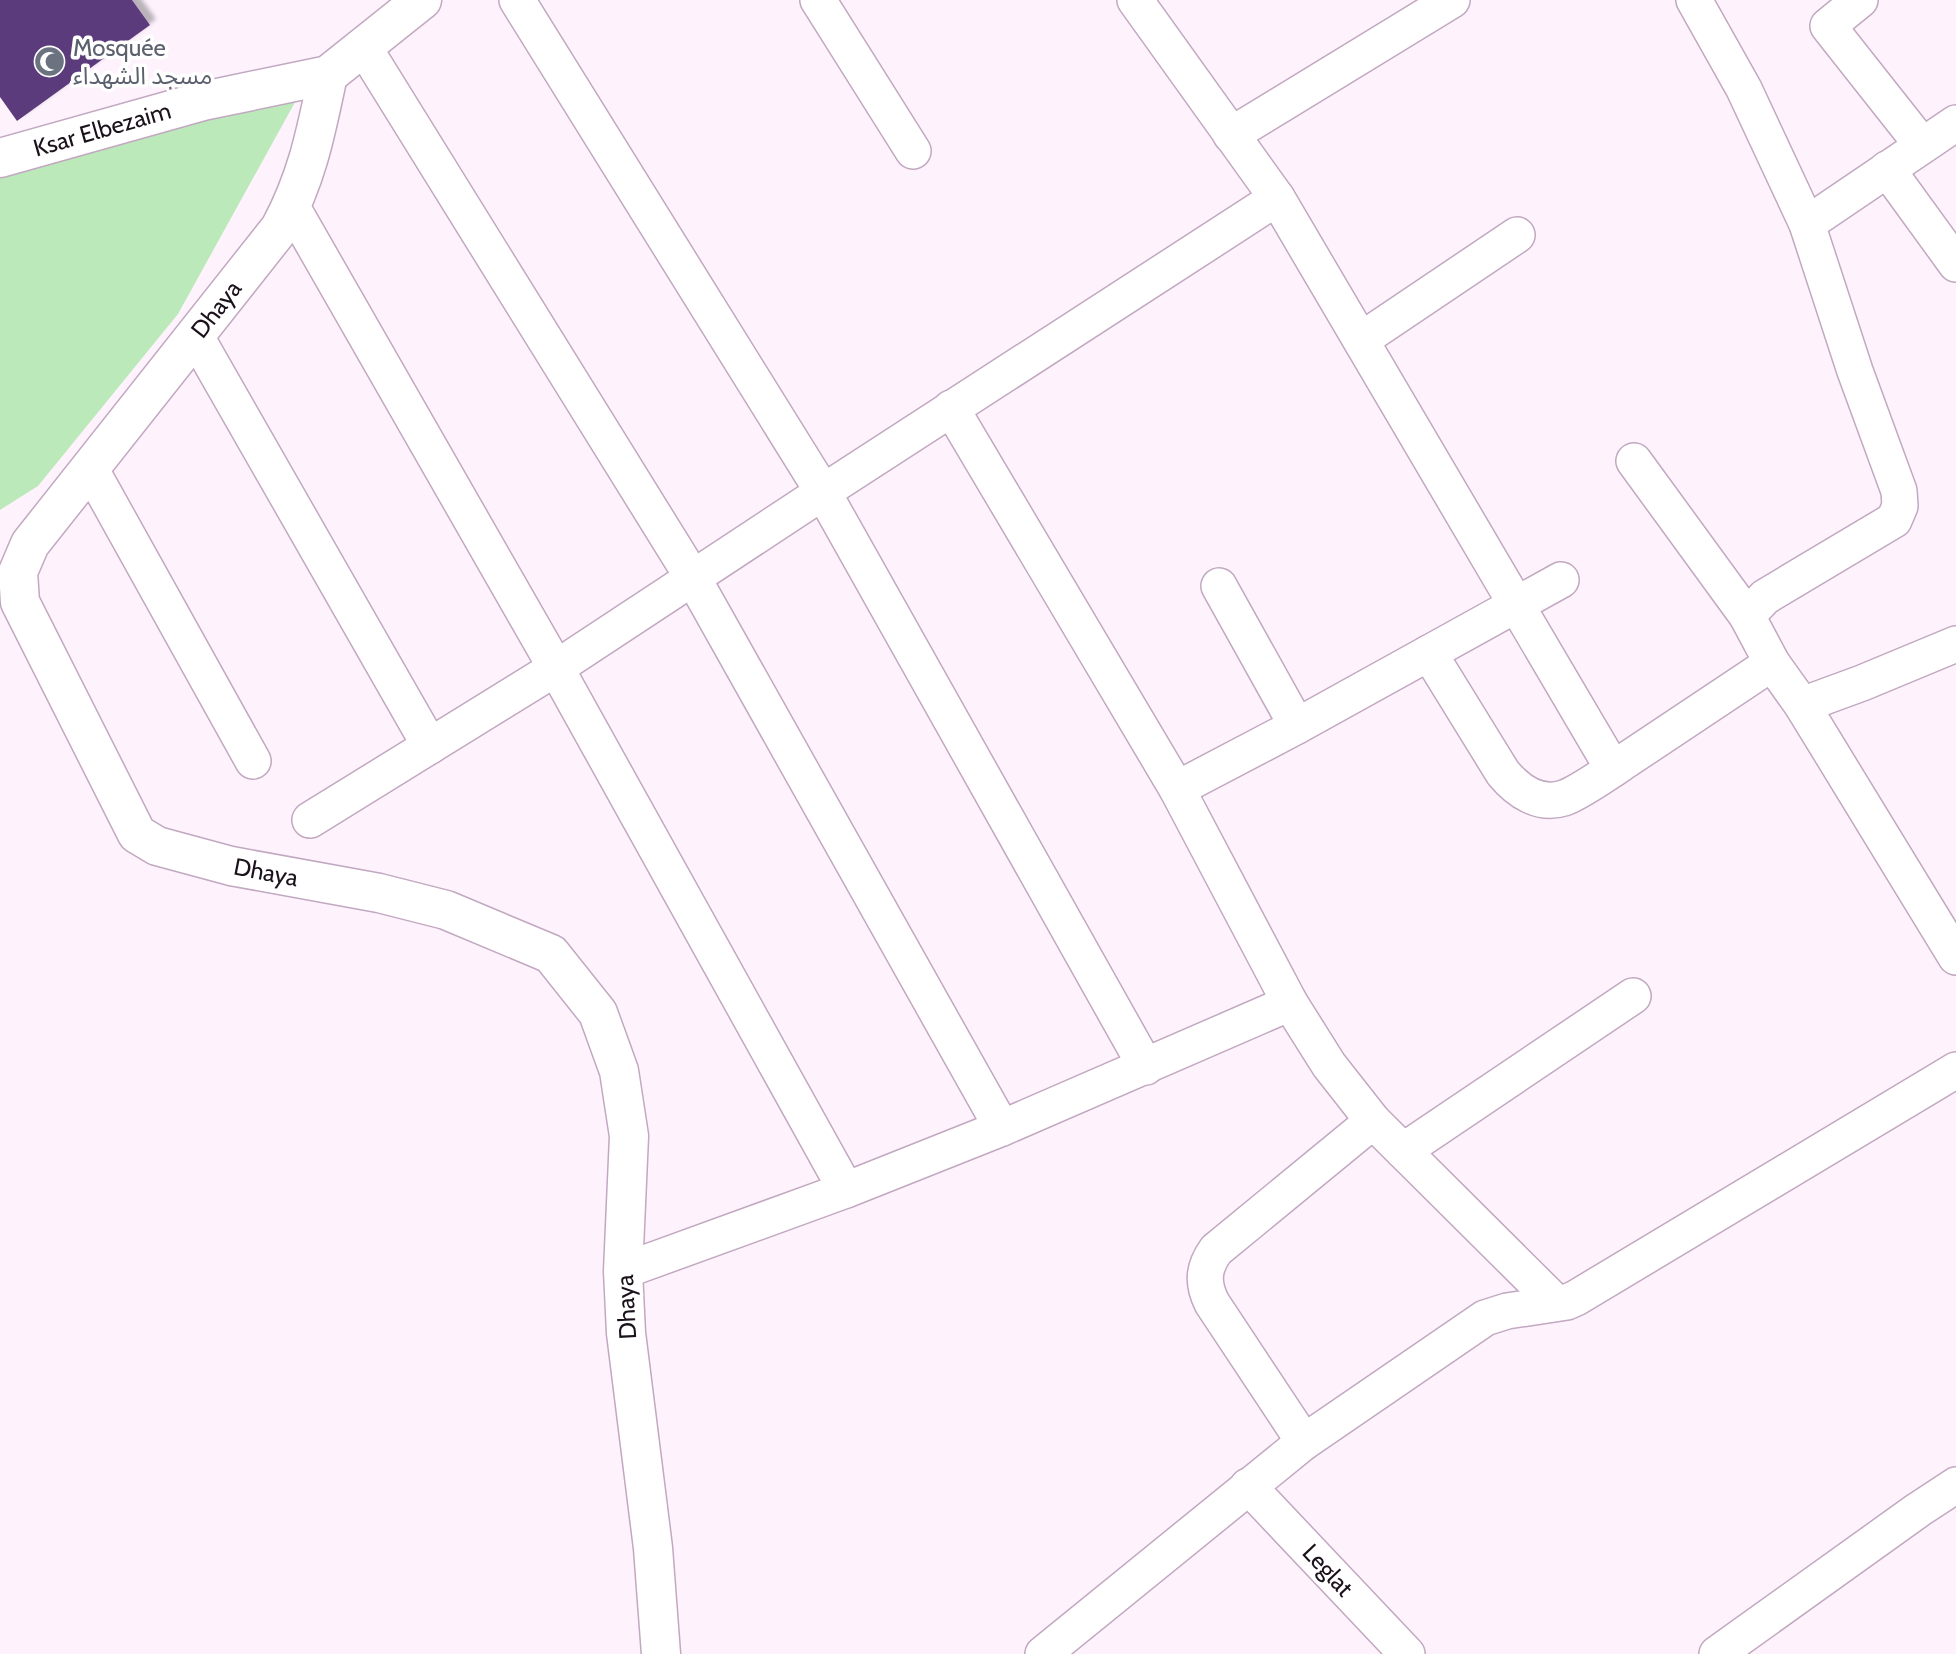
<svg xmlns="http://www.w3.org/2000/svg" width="1956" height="1654" viewBox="0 0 1956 1654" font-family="Cabin,'Noto Sans Arabic',sans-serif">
  <defs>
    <filter id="shadow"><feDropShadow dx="6" dy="-6" stdDeviation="2" flood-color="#0004"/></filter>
  </defs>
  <rect width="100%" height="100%" fill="#fef3fd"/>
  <path fill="#bce9ba" d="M299 95 178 314 38 486 0 510V154Z"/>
  <path fill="#5c3b7d" filter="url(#shadow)" d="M0 0H132L150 25 17 121 0 97Z"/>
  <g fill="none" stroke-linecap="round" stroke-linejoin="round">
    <defs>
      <g id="street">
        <path d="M517 0 823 492 1146 1067"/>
        <path d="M818 0 913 151"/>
        <path d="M1135 0 1277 198 1613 769"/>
        <path d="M1694 0 1744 89 1807 224 1855 371 1899 491 1900 506 1894 520 1765 597 1747 616 1772 663 1802 705 1956 957"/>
        <path d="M1860 0 1828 26 1922 145"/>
        <path d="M363 46 693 578 1002 1128"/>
        <path d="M1231 135 1452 0"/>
        <path d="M1887 169 1956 264"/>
        <path d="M292 207 556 668 846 1190"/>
        <path d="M1807 224 1956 123"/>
        <path d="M195 335 430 746"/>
        <path d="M1361 340 1517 235"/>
        <path d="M951 408 1177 789 1290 1003 1329 1065 1373 1121 1556 1303"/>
        <path d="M1634 461 1747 616"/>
        <path d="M90 468 253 761"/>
        <path d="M1219 586 1297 726"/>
        <path d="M1429 653 1503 773C1518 791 1539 806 1564 798 1579 793 1613 769 1628 759 1676 727 1724 695 1772 663"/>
        <path d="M1802 705 1862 683 1956 644"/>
        <path d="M1177 789 1297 726 1561 580"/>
        <path d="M310 820 556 668 823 492 1277 198"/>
        <path d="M1403 1151 1633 996"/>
        <path d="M623 1271 846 1190 1002 1128 1290 1003"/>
        <path d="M1304 1442 1212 1303C1202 1283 1203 1268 1216 1250L1373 1121"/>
        <path d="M1248 1486 1407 1654"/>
        <path d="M1043 1654 1304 1442 1485 1318 1507 1311 1567 1302 1576 1298 1956 1070"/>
        <path d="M1717 1654 1918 1510 1956 1485"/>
      </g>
      <g id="secondary">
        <path d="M328 75C316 131 308 176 280 228L30 544 18 572 20 602 137 834 157 846 231 866 379 893 446 910 551 954 598 1013 619 1071 629 1136 623 1271 626 1333 653 1548 661 1654"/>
        <path d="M0 158 203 101 328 75 422 0"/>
      </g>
    </defs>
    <use href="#street" stroke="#c2a8c1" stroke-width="38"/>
    <use href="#secondary" stroke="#c2a8c1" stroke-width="41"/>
    <use href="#street" stroke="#fff" stroke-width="35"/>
    <use href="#secondary" stroke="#fff" stroke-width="38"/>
  </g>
  <defs>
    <symbol id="mosque-disc" viewBox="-11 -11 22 22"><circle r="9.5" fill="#6b7280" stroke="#fff"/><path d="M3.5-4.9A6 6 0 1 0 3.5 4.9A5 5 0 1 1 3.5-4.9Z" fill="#fff"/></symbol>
  </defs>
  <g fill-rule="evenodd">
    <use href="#mosque-disc" x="32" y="44" width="35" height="35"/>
  </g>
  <g text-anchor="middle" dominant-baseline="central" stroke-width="7" stroke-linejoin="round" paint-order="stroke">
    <g font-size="24" fill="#5b616d" stroke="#fff" text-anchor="start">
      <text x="73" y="47">Mosquée<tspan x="73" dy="28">مسجد الشهداء</tspan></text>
    </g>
    <g font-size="24" fill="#1a111a" stroke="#fff">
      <text transform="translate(102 129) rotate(-16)">Ksar Elbezaim</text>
      <text transform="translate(216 309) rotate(-52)">Dhaya</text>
      <text transform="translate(266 872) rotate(11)">Dhaya</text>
      <text transform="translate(626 1307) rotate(-93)">Dhaya</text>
      <text transform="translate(1328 1570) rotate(47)">Leglat</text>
    </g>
  </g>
</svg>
